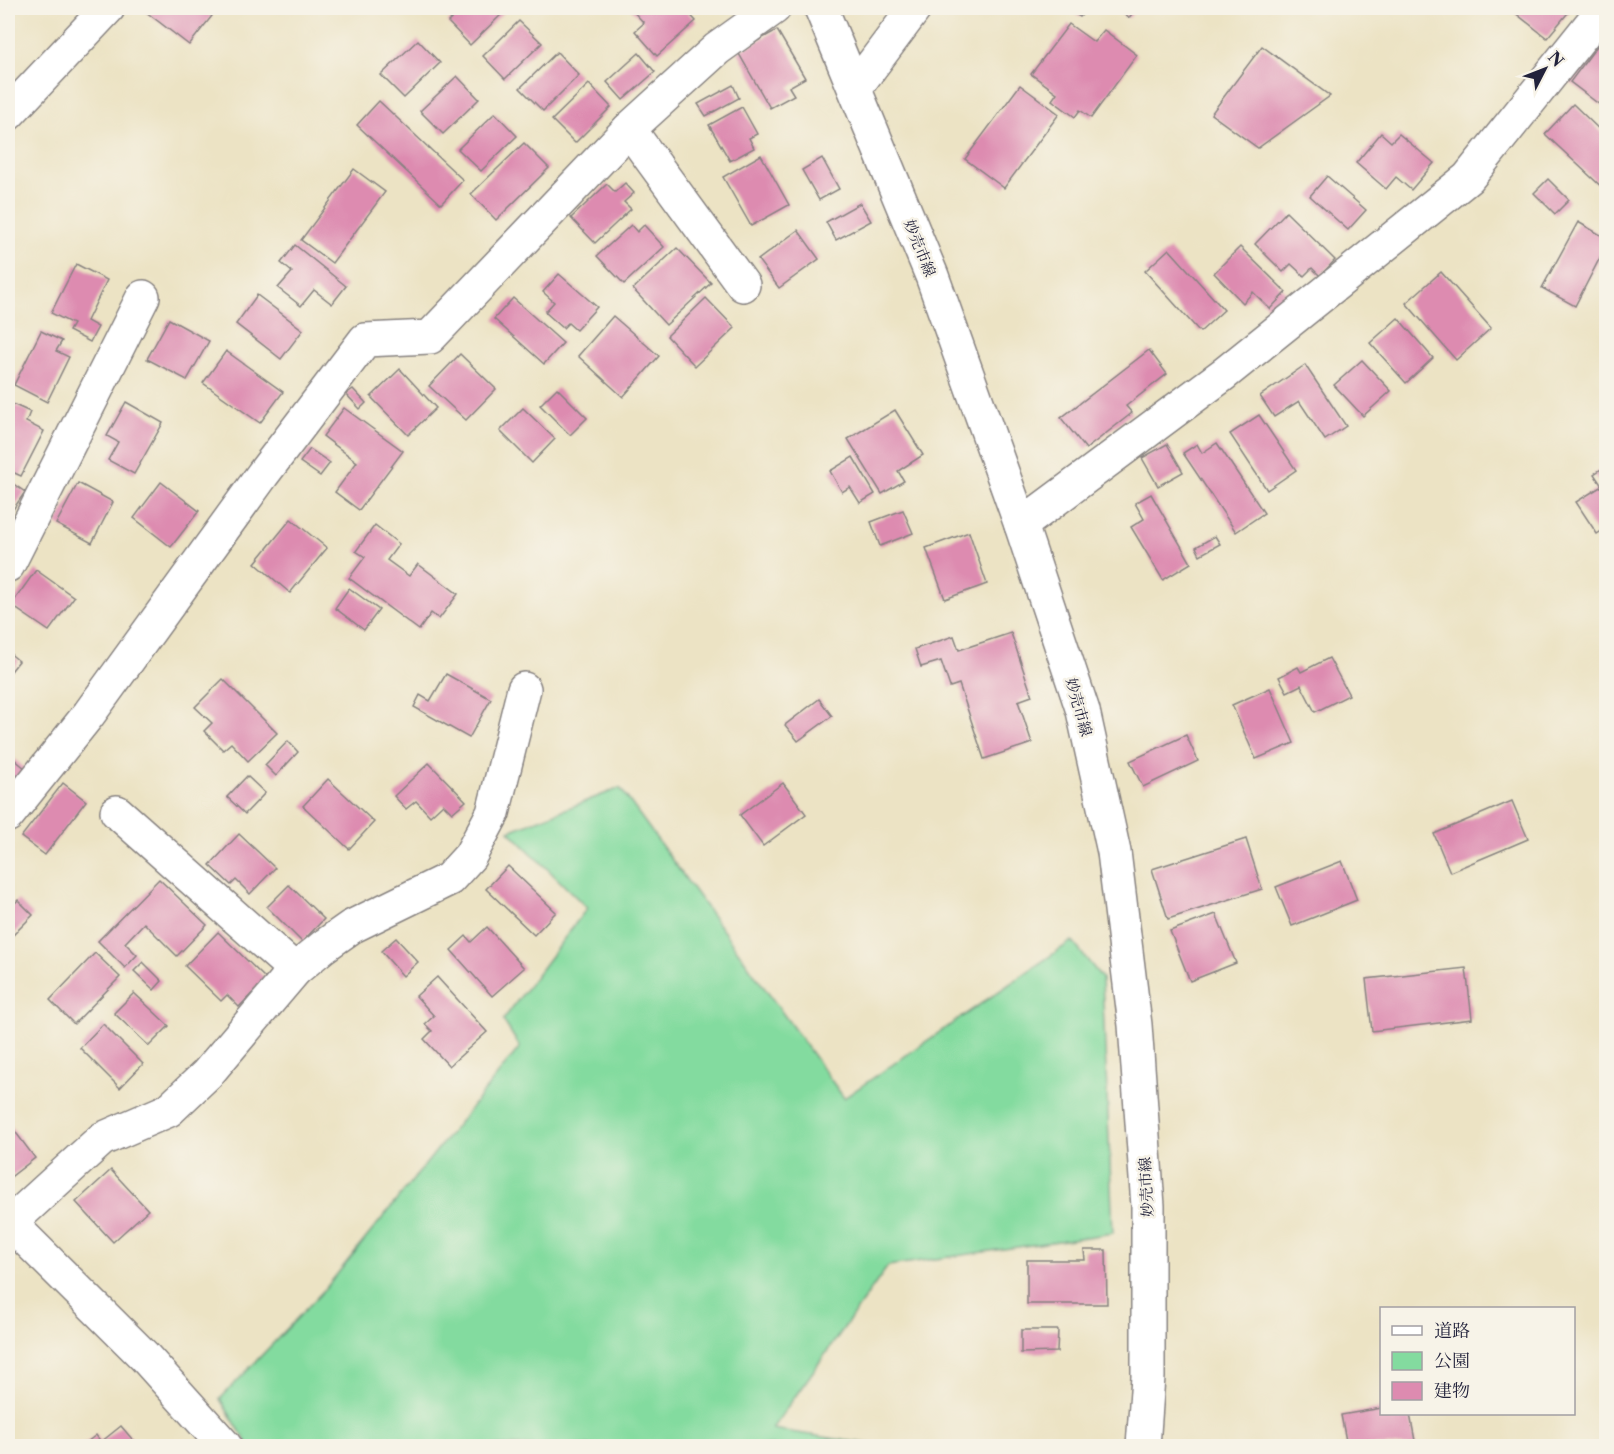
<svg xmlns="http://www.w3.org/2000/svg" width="1614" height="1454" viewBox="0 0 1614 1454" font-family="'Libre Caslon Text','Noto Serif JP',serif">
  <rect width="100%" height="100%" fill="#f7f3e8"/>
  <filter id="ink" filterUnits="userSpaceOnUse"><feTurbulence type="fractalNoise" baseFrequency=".0167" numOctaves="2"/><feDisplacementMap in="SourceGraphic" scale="12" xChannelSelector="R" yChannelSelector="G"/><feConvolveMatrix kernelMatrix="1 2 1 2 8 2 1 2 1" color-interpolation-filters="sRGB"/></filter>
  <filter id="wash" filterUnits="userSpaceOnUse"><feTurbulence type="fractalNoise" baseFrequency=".008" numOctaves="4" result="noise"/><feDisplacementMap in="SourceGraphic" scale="24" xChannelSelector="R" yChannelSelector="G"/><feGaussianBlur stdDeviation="1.35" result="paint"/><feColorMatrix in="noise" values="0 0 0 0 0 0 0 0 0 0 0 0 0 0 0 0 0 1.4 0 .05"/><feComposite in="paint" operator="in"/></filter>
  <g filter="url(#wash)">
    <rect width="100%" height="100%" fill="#ece3c4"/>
    <path fill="#83db9f" stroke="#527e6d" stroke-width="1.5" d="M620 788 844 1098 1072 941 1102 978 1113 1233 888 1266 772 1429 881 1446H249L220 1399 326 1288 520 1047 503 1020 587 908 509 831Z"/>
    <g id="blocks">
      <g fill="#dd8bb0">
        <path d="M141 8H201L212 16 189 45Z"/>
        <path d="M463 8H504L506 10 470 45 448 22Z"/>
        <path d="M630 8H684L696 21 657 56 635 31 644 23Z"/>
        <path d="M1071 8H1088L1080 17 1069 10Z"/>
        <path d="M1115 8H1136L1129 18Z"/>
        <path d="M1509 8H1572L1547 38Z"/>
        <path d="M519 21 542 43 505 79 483 56Z"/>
        <path d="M1069 24 1094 42 1104 30 1137 55 1091 118 1080 110 1075 117 1052 100 1057 93 1031 74Z"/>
        <path d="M777 30 805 78 789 87 794 95 770 108 738 52Z"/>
        <path d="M1606 34V97L1600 105 1570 82Z"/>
        <path d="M418 40 440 63 404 98 381 75Z"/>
        <path d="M1262 46 1330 96 1258 148 1211 114Z"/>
        <path d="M557 52 579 75 543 111 520 88Z"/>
        <path d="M639 53 655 72 623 100 607 82Z"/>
        <path d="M457 76 479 99 443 134 420 111Z"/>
        <path d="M589 84 611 107 575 143 552 120Z"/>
        <path d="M733 85 739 98 706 116 698 104Z"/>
        <path d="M1020 85 1059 114 1004 188 965 159Z"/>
        <path d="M379 101 463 180 441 204 357 125Z"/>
        <path d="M1573 104 1606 136V191L1545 134Z"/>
        <path d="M742 107 757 134 749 138 754 148 730 161 709 125Z"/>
        <path d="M495 113 517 136 481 171 458 149Z"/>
        <path d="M1381 133 1391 142 1399 134 1434 163 1411 190 1396 177 1386 189 1356 163Z"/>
        <path d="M524 143 549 168 496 220 471 194Z"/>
        <path d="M761 155 789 205 751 226 723 177Z"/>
        <path d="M822 158 839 189 819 200 802 170Z"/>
        <path d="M354 169 385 192 332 263 301 240Z"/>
        <path d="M1327 176 1366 210 1348 230 1310 196Z"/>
        <path d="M1548 179 1569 200 1555 214 1534 193Z"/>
        <path d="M625 183 634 193 624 202 631 209 595 243 571 218 607 184 615 192Z"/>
        <path d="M860 203 871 221 836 240 826 222Z"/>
        <path d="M1286 212 1335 260 1320 276 1312 268 1304 276 1291 264 1283 272 1255 244Z"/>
        <path d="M1578 222 1606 238V246L1575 306 1542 288Z"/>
        <path d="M631 225 637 232 644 225 664 247 624 284 597 256Z"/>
        <path d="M798 230 819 259 779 288 758 260Z"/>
        <path d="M295 245 346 286 332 304 314 290 301 306 278 288 292 272 281 263Z"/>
        <path d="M1240 247 1286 292 1270 309 1253 292 1243 303 1214 273Z"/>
        <path d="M677 248 711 283 666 325 633 289Z"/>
        <path d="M1169 249 1224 310 1200 332 1145 271Z"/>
        <path d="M76 264 107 280 87 321 98 327 90 342 69 331 73 324 51 313Z"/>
        <path d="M1441 272 1491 328 1456 360 1406 303Z"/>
        <path d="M559 274 597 307 576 330 568 323 563 328 545 312 554 302 543 292Z"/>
        <path d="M257 295 303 330 281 359 236 324Z"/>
        <path d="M513 298 563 343 544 364 494 319Z"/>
        <path d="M706 298 735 328 695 366 667 336Z"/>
        <path d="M613 316 659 356 623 397 578 356Z"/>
        <path d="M1398 318 1433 358 1406 383 1370 343Z"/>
        <path d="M169 319 209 341 187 380 147 359Z"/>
        <path d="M41 331 62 341 56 351 69 357 47 402 14 385Z"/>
        <path d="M1149 350 1167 374 1126 406 1132 413 1086 449 1061 418Z"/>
        <path d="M226 351 283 392 260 423 203 383Z"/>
        <path d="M460 354 496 389 466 420 429 386Z"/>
        <path d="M1362 360 1391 391 1363 416 1334 385Z"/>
        <path d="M1305 365 1346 426 1325 440 1299 401 1274 417 1260 396Z"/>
        <path d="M400 369 436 408 408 435 371 397Z"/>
        <path d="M557 388 587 418 570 435 540 405Z"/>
        <path d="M353 389 366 403 360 409 346 394Z"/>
        <path d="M8 402 30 412 26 422 44 431 21 476 8 470Z"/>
        <path d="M126 402 163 423 134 474 108 460 118 442 107 436Z"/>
        <path d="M344 408 403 451 359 510 335 492 357 462 323 436Z"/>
        <path d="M523 408 555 439 532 463 500 431Z"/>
        <path d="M895 410 923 455 898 471 904 481 882 494 848 439Z"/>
        <path d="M1259 415 1296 470 1267 490 1230 434Z"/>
        <path d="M1217 443 1264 513 1236 532 1183 453 1197 444 1202 453Z"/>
        <path d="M1167 444 1183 472 1158 486 1142 458Z"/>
        <path d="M310 449 330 463 320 476 300 462Z"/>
        <path d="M853 457 875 494 860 503 850 487 842 492 830 471Z"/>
        <path d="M1606 466V528L1597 534 1576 502 1602 486 1594 474Z"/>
        <path d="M9 481 25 492 12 511 8 508Z"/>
        <path d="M161 482 199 511 171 547 134 518Z"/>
        <path d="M78 483 113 502 92 543 56 524Z"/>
        <path d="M1151 494 1191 563 1163 580 1131 527 1144 519 1135 503Z"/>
        <path d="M903 510 913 533 880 546 871 522Z"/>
        <path d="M291 519 327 548 290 593 255 563Z"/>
        <path d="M375 525 399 544 387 560 409 576 418 564 458 594 439 619 431 613 419 630 349 578 365 557 356 551Z"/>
        <path d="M969 532 987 584 945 599 926 548Z"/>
        <path d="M1215 536 1220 544 1200 555 1196 547Z"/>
        <path d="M36 570 74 597 49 631 11 605Z"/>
        <path d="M349 588 379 610 364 630 335 608Z"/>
        <path d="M1011 633 1032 696 1018 701 1032 743 984 759 959 684 950 687 941 661 921 667 915 649 954 636 959 650Z"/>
        <path d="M8 652 19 661 8 675Z"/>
        <path d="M1329 658 1349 695 1315 712 1301 685 1287 692 1279 677 1298 667 1301 672Z"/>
        <path d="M446 674 491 699 469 738 414 707 420 695 430 701Z"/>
        <path d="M223 679 277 733 248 761 231 743 223 750 204 731 212 723 195 707Z"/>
        <path d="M1270 688 1294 743 1256 759 1232 705Z"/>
        <path d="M819 699 832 716 798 741 785 725Z"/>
        <path d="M1186 735 1198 761 1143 787 1130 761Z"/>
        <path d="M288 741 298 752 276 776 265 765Z"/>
        <path d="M8 754 26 769 8 791Z"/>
        <path d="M429 763 466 801 452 813 443 804 430 816 416 801 406 809 394 796Z"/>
        <path d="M247 776 265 793 245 814 227 797Z"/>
        <path d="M328 779 374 822 349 849 303 806Z"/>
        <path d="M63 783 86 801 45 855 21 837Z"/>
        <path d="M783 783 806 814 763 846 740 815Z"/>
        <path d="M1512 801 1528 839 1450 872 1434 834Z"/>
        <path d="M239 834 275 868 250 894 236 880 231 885 210 865Z"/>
        <path d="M1246 839 1262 889 1168 919 1152 869Z"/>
        <path d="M1342 861 1357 900 1292 926 1276 887Z"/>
        <path d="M508 866 556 912 534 935 486 889Z"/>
        <path d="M159 879 207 925 177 956 144 923 125 943 137 955 125 968 98 941Z"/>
        <path d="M289 885 324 919 302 942 267 907Z"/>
        <path d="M18 900 33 915 11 937 8 933V910Z"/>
        <path d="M1216 914 1236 963 1190 981 1170 931Z"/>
        <path d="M487 927 524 968 492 996 451 950 466 936 471 942Z"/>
        <path d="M218 932 266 979 239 1007 227 995 221 1001 185 966Z"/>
        <path d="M396 938 418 962 403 976 381 951Z"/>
        <path d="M95 953 120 977 74 1024 50 1000Z"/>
        <path d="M143 962 162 981 154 990 134 971Z"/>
        <path d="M1466 968 1472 1019 1372 1031 1366 979Z"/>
        <path d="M437 977 487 1032 449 1066 424 1039 432 1031 425 1024 434 1016 416 996Z"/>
        <path d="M134 993 169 1026 149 1046 114 1013Z"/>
        <path d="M103 1024 143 1064 120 1088 80 1048Z"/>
        <path d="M8 1122 35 1158 8 1179Z"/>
        <path d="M111 1170 148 1210 113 1242 76 1202Z"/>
        <path d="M1084 1250H1106L1107 1304H1027V1260H1085Z"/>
        <path d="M1021 1330H1058L1057 1352 1021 1353Z"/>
        <path d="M1382 1408V1414H1410L1416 1446H1347L1341 1415Z"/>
        <path d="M121 1426 138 1446H82L96 1435 101 1442Z"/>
      </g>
    </g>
  </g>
  <g filter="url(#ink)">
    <use href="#blocks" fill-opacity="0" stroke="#878280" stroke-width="1.5"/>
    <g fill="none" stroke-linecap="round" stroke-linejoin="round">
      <defs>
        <g id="minor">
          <path d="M855 88 915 8"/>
          <path d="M8 114 108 8"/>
          <path d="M629 129 743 285"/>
          <path d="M1021 525 1224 374 1468 178 1604 8"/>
          <path d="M8 565 143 297"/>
          <path d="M117 812 295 970"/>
          <path d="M8 815 89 714 263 474 365 340 430 337 629 129 717 49 774 8"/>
          <path d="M8 1221 144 1356 225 1446"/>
          <path d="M10 1223 102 1139 169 1110 207 1074 295 970 324 946 351 927 449 879 470 856 493 813 524 689"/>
        </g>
        <path id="secondary" d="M821 8 932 276 1021 525 1083 711 1114 852 1135 1025 1148 1206V1377L1143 1446"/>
      </defs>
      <use href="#minor" stroke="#878280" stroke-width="36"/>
      <use href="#secondary" stroke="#878280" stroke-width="36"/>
      <use href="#minor" stroke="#fff" stroke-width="33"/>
      <use href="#secondary" stroke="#fff" stroke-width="33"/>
    </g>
  </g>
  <g text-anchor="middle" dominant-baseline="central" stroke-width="5" stroke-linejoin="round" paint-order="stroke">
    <g font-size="15" fill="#22223b" stroke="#f7f3e8">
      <text transform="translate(920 248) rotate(68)">妙売市線</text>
      <text transform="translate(1079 707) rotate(74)">妙売市線</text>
      <text transform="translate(1146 1187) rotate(-93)">妙売市線</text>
    </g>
  </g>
  <rect width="1614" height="1454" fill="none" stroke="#f7f3e8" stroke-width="30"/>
  <rect x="1380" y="1307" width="195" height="108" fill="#f7f3e8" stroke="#a29fa3" stroke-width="1.5"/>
  <rect x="1392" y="1326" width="30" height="9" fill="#ffffff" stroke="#a29fa3" stroke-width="1.5"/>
  <text x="1434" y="1337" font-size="18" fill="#22223b">道路</text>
  <rect x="1392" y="1352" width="30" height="18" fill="#83db9f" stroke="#a29fa3" stroke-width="1.5"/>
  <text x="1434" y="1367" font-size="18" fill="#22223b">公園</text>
  <rect x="1392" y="1382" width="30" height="18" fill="#dd8bb0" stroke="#a29fa3" stroke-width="1.5"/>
  <text x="1434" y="1397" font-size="18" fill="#22223b">建物</text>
  <g transform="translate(1545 69) rotate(48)" stroke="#f7f3e8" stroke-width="4.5" paint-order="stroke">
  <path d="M0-4.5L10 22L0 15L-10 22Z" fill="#22223b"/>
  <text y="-9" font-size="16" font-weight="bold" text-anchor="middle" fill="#22223b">N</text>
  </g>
</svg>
